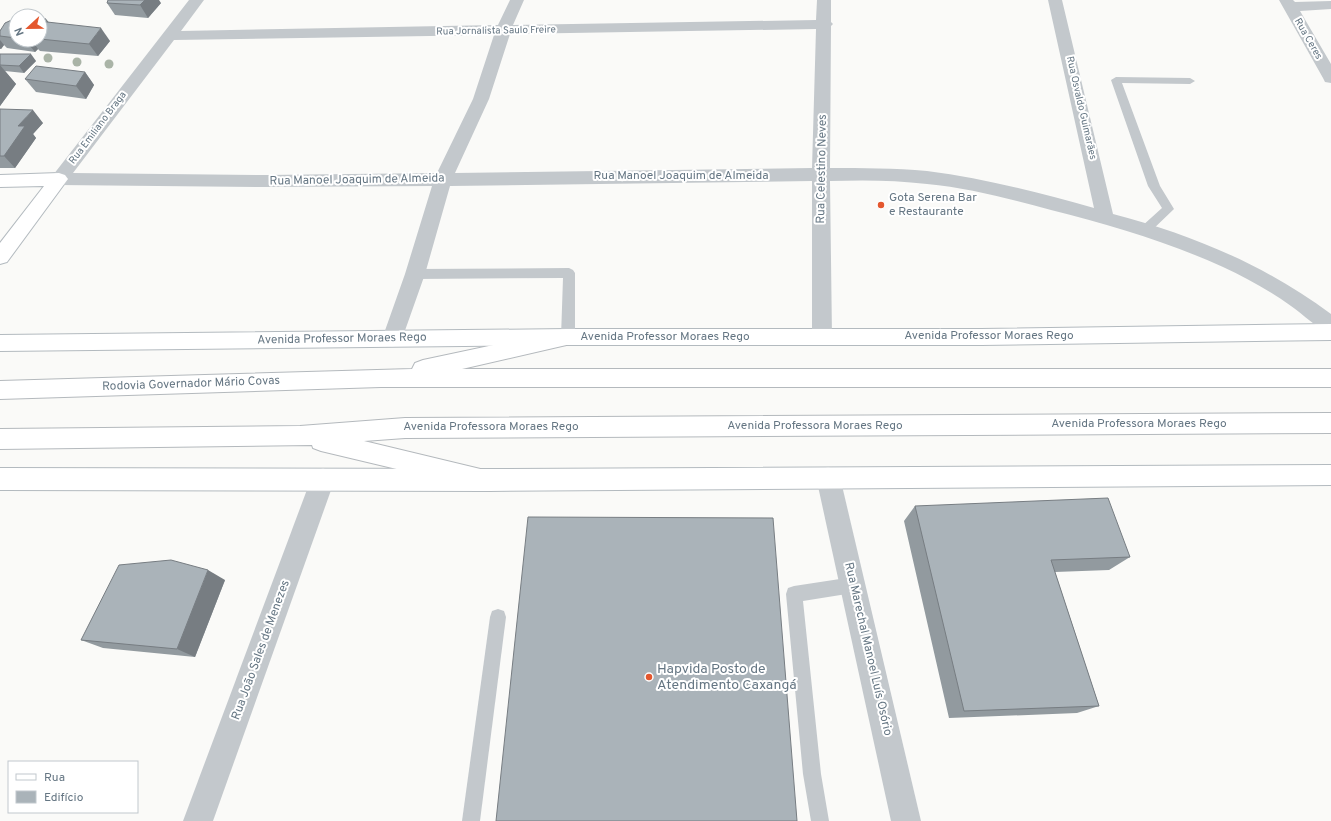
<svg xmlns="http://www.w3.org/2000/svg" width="1331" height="821" viewBox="0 0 1331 821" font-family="Overpass,sans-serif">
  <rect width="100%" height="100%" fill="#fafaf8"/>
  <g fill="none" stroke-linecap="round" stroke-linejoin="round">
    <defs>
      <g id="secondary">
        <path d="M59 173 65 175 68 179 65 183 7 262 0 264V243L44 186 0 187V175Z"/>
        <path d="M1331 324V340L981 345H568L0 351V335L568 329H981Z"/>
        <path d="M1331 465V485L489 491 0 490V468L489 469Z"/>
      </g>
      <g id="trunk">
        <path d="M568 329 575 331 578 337 575 343 462 369H1331V387H381L0 399V381L412 369 415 363 423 360Z"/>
        <path d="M1331 413V433L405 438 364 441 497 473 501 480 497 487 489 491 321 451 313 448 312 445 0 449V429L300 426 405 418Z"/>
      </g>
    </defs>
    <use href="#secondary" stroke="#b3babf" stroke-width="2"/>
    <use href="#trunk" stroke="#b4b9bd" stroke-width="2"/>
    <g fill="#c3c8cc" fill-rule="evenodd">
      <path d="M1116 77 1190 78 1195 81 1190 84 1122 83 1160 186 1174 209 1149 233 1145 234 1141 233 1139 230 1141 227 1162 208 1148 186 1111 80Z"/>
      <path d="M569 268 573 270 575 273V337L573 341 568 342 563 341 561 337 563 278 415 279 411 277 409 274 411 271 415 269Z"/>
      <path d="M853 577 859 579 861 585 859 591 853 593 803 601 821 774 829 821H811L803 774 786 594 788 588 794 586Z"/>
      <path d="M498 609 504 611 506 617 480 821H462L490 617 492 611Z"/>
    </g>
    <g fill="#c3c8cc" fill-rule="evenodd">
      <path d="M189 0H204L181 31 498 25 510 0H524L513 25 816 20 817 0H831V22L833 24 831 26 830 168C862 168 895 168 927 171 984 178 1039 193 1094 208L1048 0H1062L1113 214C1193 235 1265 265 1331 314V333C1316 328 1304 315 1291 306 1270 291 1247 278 1223 267 1168 242 1110 225 1051 210 1010 199 969 188 927 184 895 180 862 180 830 181L832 337 829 343 822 345 815 343 812 337V181L450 186 425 274 402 339 399 345 392 347 385 345 382 339 405 274 432 186 266 187 59 185 53 183 50 179ZM816 29 812 168 455 173 489 99 510 34ZM494 35 473 99 437 173 266 175 73 173 174 40Z"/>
      <path d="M1279 0H1293L1295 2 1331 1V9L1300 11 1331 64V83L1325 82 1323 78Z"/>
      <path d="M828 467 836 470 840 477 921 821H891L816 477 820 470Z"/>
      <path d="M323 468 331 472 335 479 213 821H183L311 479 315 472Z"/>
    </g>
    <use href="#secondary" fill="#fff" fill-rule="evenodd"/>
    <use href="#trunk" fill="#fff" fill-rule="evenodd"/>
  </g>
  <g fill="#aab4a7">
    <circle cx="48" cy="58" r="4.5"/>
    <circle cx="77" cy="62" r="4.5"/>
    <circle cx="109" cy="64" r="4.5"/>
  </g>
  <g fill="#929a9f">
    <path d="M107 3H161L148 18 115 15Z"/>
    <path d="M16 18V40H40V18L46 19 48 22 110 41 98 56 40 51 38 49 35 52 7 48 4 45 1 49H0V30Z"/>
    <path d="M0 54 36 61 24 73 5 71 16 84 0 106Z"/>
    <path d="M85 72 94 85 86 99 36 92 25 79Z"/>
    <path d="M0 109 43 123 33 134 36 138 15 168H0Z"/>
    <path d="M915 506 1130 557 1109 570 1055 572 1099 706 1077 713 949 718 904 521Z"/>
    <path d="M225 580 195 657 103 648 81 640Z"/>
  </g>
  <g fill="#777d82">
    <path d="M145 0H159L161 3 148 18 140 5Z"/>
    <path d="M46 19 56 31 40 39V25Z"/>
    <path d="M101 28 110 41 98 56 89 44Z"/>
    <path d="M0 40 4 45 1 49 0 48Z"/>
    <path d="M25 40H32L38 49 35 52Z"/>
    <path d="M31 54 36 61 24 73 19 66Z"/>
    <path d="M0 65 16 84 0 106Z"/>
    <path d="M85 72 94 85 86 99 76 86Z"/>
    <path d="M33 110 43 123 33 134 36 138 15 168 4 156 18 126Z"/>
    <path d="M208 570 225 580 195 657 177 649Z"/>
  </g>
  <g fill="#aab3b9" stroke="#777d82">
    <path d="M108 0H145L140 5 107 3Z"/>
    <path d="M16 18V38L0 36V31L5 23Z"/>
    <path d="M40 18 46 19 40 25Z"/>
    <path d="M47 22 101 28 89 44 40 39V29Z"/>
    <path d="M0 54H31L19 66 0 65Z"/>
    <path d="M36 66 85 72 76 86 25 79Z"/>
    <path d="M0 109 33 110 18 126H25L4 156H0Z"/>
    <path d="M1108 498 1130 557 1051 560 1099 706 964 711 915 506Z"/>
    <path d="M528 517 773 518 797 821H496Z"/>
    <path d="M171 560 208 570 177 649 81 640 119 565Z"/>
  </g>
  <g fill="#e4572e" stroke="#fff" stroke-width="1.5">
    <circle cx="881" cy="205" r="4"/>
    <circle cx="649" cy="677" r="4"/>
  </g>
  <g text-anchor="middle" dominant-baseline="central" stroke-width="4" stroke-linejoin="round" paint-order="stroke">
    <g font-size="10" fill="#657683" stroke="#fff">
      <text transform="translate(496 31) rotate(-1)">Rua Jornalista Saulo Freire</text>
      <text transform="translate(1308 39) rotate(60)">Rua Ceres</text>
      <text transform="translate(1081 108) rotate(77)">Rua Osvaldo Guimarães</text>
      <text transform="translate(98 128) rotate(-53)">Rua Emiliano Braga</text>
    </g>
    <g font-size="12" fill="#657683" stroke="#fff">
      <text transform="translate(822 169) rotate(-89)">Rua Celestino Neves</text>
      <text x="681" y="176">Rua Manoel Joaquim de Almeida</text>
      <text transform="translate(357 180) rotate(-1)">Rua Manoel Joaquim de Almeida</text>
      <text x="989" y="336">Avenida Professor Moraes Rego</text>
      <text x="665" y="337">Avenida Professor Moraes Rego</text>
      <text transform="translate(342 339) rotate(-1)">Avenida Professor Moraes Rego</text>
      <text transform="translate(191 384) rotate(-2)">Rodovia Governador Mário Covas</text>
      <text x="1139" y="424">Avenida Professora Moraes Rego</text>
      <text x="815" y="426">Avenida Professora Moraes Rego</text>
      <text x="491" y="427">Avenida Professora Moraes Rego</text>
      <text transform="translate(868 649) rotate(77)">Rua Marechal Manoel Luís Osório</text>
      <text transform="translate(261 650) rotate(-70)">Rua João Sales de Menezes</text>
    </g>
    <g font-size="12" fill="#657683" stroke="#fff" text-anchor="start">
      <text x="889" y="198">Gota Serena Bar<tspan x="889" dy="14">e Restaurante</tspan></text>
    </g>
    <g font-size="14" fill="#657683" stroke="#fff" text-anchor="start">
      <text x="657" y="669">Hapvida Posto de<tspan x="657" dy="16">Atendimento Caxangá</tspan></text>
    </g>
  </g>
  <rect x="8" y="761" width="130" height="52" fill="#ffffff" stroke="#c1c8cd"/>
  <rect x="16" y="774" width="20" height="6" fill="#ffffff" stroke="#c1c8cd"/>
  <text x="44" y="781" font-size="12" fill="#657683">Rua</text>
  <rect x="16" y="791" width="20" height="12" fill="#aab3b9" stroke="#c1c8cd"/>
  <text x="44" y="801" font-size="12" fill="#657683">Edifício</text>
  <g transform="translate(28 28) rotate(248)"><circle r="19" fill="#ffffff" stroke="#c1c8cd"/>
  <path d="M0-3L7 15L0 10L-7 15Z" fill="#e4572e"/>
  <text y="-6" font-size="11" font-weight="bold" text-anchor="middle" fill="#657683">N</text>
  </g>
</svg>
